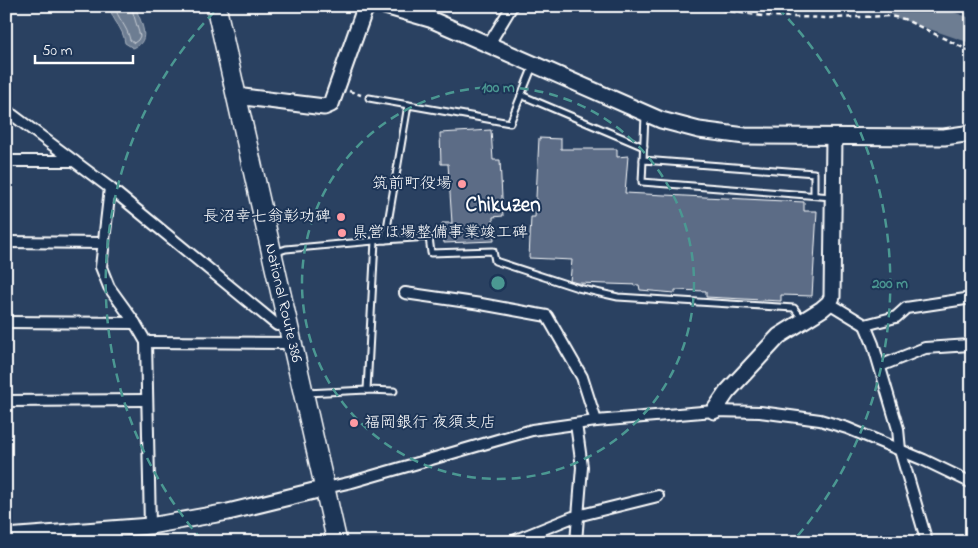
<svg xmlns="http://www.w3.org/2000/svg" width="978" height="548" viewBox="0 0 978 548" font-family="'Indie Flower','Klee One',sans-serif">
  <rect width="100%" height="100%" fill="#2a4161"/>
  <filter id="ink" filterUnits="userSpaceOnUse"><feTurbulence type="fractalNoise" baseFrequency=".02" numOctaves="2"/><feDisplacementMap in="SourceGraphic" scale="10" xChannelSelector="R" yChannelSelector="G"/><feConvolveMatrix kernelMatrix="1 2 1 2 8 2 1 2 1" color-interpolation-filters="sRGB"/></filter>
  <g filter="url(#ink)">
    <path fill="#6d7d92" stroke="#a7b1be" d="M110 6H135C140 21 153 41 133 48L125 43C123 26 111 21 110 6Z"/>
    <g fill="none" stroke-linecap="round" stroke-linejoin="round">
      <path stroke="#c5cbd3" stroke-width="1" d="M115 6C117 19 127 25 130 40L134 43 138 40 140 36 131 6"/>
      <path stroke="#6d7d92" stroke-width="24" d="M899 6 972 31"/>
    </g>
    <g fill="#5b6c86" stroke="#fff">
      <path d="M491 130 493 160H500L503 216 493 217 494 241 444 243 442 223H452L448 164H441L440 133Z"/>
      <path d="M539 138 561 139V149H617V157L628 156 625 193 804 202V211H817L812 296 781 295V301L706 297V291L675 290V293L640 290 639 285 577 283 570 281 572 260 529 258 531 217H535Z"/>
    </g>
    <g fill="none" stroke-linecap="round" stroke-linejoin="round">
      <defs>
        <g id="lane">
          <path d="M521 95 644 147"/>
          <path d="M369 98 510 123 533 66"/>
          <path d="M645 116 642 182 832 197"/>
          <path d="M643 160 814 173V195"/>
          <path d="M385 240 429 237 431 253 493 251 495 261 578 288 618 297 794 308 803 320"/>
          <path d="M274 253 286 249 385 240 408 105"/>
          <path d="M367 390 375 241"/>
          <path d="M306 393 367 390 394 391"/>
        </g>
        <g id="street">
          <path d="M489 44 512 6"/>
          <path d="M6 110 110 188 277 325 287 324"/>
          <path d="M6 161H74"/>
          <path d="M110 188 101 267 109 287 135 323 146 342 150 526"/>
          <path d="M6 242 103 243"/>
          <path d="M405 293 481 304 547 316 582 377 596 421"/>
          <path d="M829 303 865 325 896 317 906 308 972 298"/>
          <path d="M6 322 135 323"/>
          <path d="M865 325 873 344 898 429 900 450 927 542"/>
          <path d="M146 342 292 343"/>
          <path d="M880 366 925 348 970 345"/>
          <path d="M6 401 146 400"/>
          <path d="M326 488 352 482 532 430 596 421 714 411 760 412 820 420 847 428 924 460 972 483"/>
          <path d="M95 531V542"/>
          <path d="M511 542 573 517 658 496"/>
          <path d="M576 542 582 467 576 424"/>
        </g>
        <g id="secondary">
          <path d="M385 6 430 19 661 120 699 130 745 136 944 137 972 133"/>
          <path d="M236 96 324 107 331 104 364 11 369 6"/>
          <path d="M714 411 727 392 779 336 822 309 829 303 832 297 834 137"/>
          <path d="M6 537 150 526 228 512 326 488"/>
        </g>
        <path id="highway" d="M216 6 337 542"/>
      </defs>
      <use href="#lane" stroke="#fff" stroke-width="9"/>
      <use href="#street" stroke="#fff" stroke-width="14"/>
      <use href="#secondary" stroke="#fff" stroke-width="19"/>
      <use href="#highway" stroke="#fff" stroke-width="22"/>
      <g stroke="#fff" stroke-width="2.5" stroke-dasharray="5 4" stroke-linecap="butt">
        <path d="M695 6 763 16 829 18 890 16 904 19 972 52"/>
        <path d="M349 91 361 95"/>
      </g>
      <use href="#lane" stroke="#1d3557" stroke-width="5"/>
      <use href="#street" stroke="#1d3557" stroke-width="10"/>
      <use href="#secondary" stroke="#1d3557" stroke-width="15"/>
      <use href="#highway" stroke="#1d3557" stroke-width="19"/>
    </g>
  </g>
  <g fill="none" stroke="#4b9892" stroke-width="2.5" stroke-dasharray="9 6">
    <circle cx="498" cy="283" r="196"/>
    <path d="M202 540A392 392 0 0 1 218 8M778 8A392 392 0 0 1 794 540"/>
  </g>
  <g fill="#ff9aa2" stroke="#1d3557" stroke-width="2">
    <circle cx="462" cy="184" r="5"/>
    <circle cx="341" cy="217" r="5"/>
    <circle cx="342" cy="233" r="5"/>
    <circle cx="354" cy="423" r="5"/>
  </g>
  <g text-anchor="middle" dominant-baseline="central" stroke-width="4" stroke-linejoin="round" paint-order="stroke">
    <g font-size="16" fill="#fff" stroke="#1d3557" text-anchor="end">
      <text x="452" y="184">筑前町役場</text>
      <text x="331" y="217">長沼幸七翁彰功碑</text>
      <text x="352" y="233" text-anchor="start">県営ほ場整備事業竣工碑</text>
      <text x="364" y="423" text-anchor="start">福岡銀行 夜須支店</text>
    </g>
    <g font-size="16" fill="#fff" stroke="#1d3557">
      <text transform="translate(283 303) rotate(77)">National Route 386</text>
    </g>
    <g font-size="21" font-weight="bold" fill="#fff" stroke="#1d3557">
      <text x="503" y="206">Chikuzen</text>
    </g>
  </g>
  <circle cx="498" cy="283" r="8" fill="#4b9892" stroke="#1d3557" stroke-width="2.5"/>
  <g font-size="15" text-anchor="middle" font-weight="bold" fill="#4b9892" stroke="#1d3557" stroke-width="4" stroke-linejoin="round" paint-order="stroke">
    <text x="498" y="92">100 m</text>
    <text x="890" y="288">200 m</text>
  </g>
  <rect width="978" height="548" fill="none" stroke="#1d3557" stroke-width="25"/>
  <rect x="12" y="12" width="953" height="523" fill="none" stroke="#fff" stroke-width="2" filter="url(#ink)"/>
  <path d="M35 55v8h98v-8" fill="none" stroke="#ffffff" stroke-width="2.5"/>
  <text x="42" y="55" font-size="15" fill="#ffffff" stroke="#1d3557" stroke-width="4" paint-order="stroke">50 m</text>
</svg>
